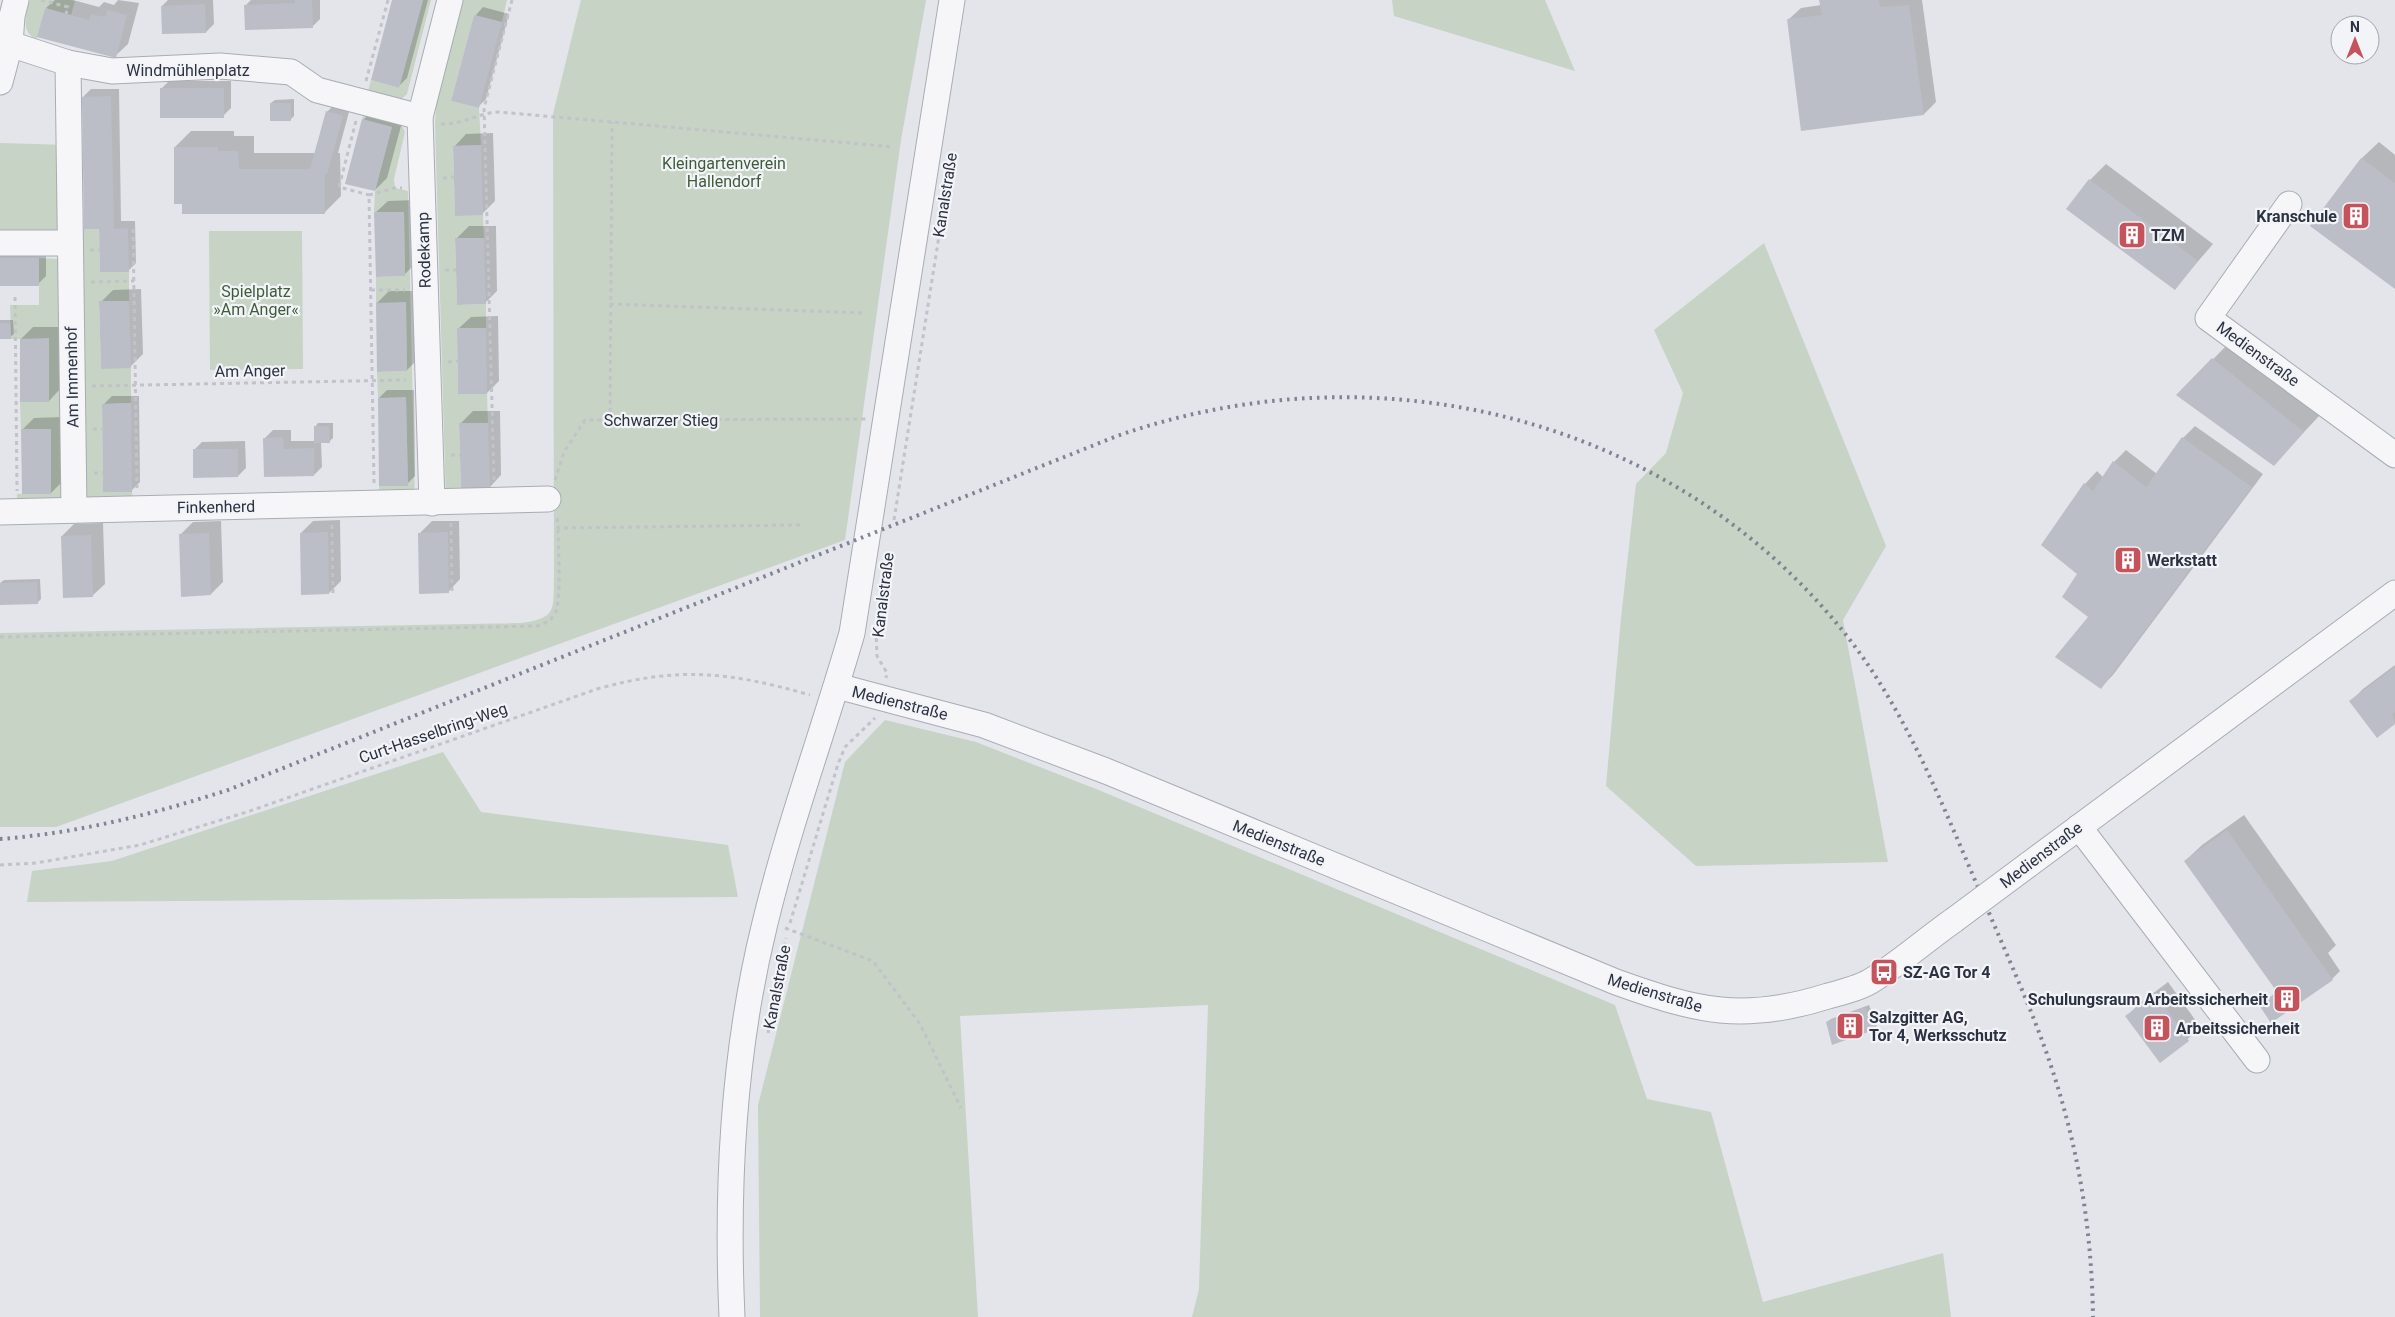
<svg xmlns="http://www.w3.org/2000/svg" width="2395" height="1317" viewBox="0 0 2395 1317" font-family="Roboto,sans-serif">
  <rect width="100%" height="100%" fill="#e3e5ea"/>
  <g fill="#c7d3c5">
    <path d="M30 0H71L75 1 71 15 45 8 37 39C20 33 26 13 30 0Z"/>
    <path d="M423 0H431L407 94 397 103 367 95 371 80 399 88Z"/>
    <path d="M462 0H507L502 22 474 15 451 101 479 108 481 145 453 146 455 215H483L484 238 455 239 457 305 486 304V328L457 329 458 394H487L488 423H459L461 489 446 502 435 124 436 104Z"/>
    <path d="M581 0H926L901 140 845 540 56 827H0V633L521 623C558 618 553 609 554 576L553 114Z"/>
    <path d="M1392 0H1545L1575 71 1394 16Z"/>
    <path d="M364 114 401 124 405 132 394 179 395 188 408 191 415 503 380 504 379 486 408 485 406 398H378L377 372 407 371 406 303H376V277L405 276 404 212H374L375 191 392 127 362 119Z"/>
    <path d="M0 143 69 145 70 243H0Z"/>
    <path d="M79 229H99L100 272H129V301L99 302 101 368H131V403L102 404 103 492H132L133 509 84 510Z"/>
    <path d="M209 231H302L303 369 210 370Z"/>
    <path d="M1764 243 1886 546 1843 620 1888 862 1696 866 1606 786 1621 618 1636 484 1666 453 1683 393 1654 330Z"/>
    <path d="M39 258 59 259 63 511 17 512V494H51V429H21L20 402H49V339H11L10 305H39Z"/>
    <path d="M885 720 976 742 1101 791 1615 1005 1647 1099 1711 1112 1763 1302 1943 1253 1951 1317H1192L1199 1289 1208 1005 960 1016 978 1317H760L758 1105 845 762Z"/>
    <path d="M443 752 481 812 728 845 738 897 27 902 32 871 112 861Z"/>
  </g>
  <g fill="#0003">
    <path d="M55 0H73L99 7 104 2 114 5 118 0 139 3 128 44 115 56 46 8Z"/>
    <path d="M168 0H213L214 24 206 32 162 6Z"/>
    <path d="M251 0H320V19L312 27 246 5Z"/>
    <path d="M394 0H428L407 78 399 86Z"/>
    <path d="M1821 0H1922L1936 102 1924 114 1788 20 1801 8 1821 5Z"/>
    <path d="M483 7 509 14 486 99 478 107 453 100 476 15Z"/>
    <path d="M169 81H231V108L223 116 161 89Z"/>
    <path d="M91 89H119L121 221H135L136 263 128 271 100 228 83 97Z"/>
    <path d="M294 99V116L290 120 271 103 275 100Z"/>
    <path d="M335 104 350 108 338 153H340L341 196 324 213 175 147 191 131H234V136H254V153H316L327 112Z"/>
    <path d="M376 108 404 115 387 178 375 190 363 120Z"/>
    <path d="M493 133 495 201 483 213 454 147 466 134Z"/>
    <path d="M2379 142 2395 155V288L2312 226 2362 158Z"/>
    <path d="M2106 164 2213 244 2175 288 2090 180Z"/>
    <path d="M415 200 416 263 404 275 375 213 388 201Z"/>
    <path d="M469 226H496L497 291 485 303 456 239Z"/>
    <path d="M0 251H46V276L38 284 0 285Z"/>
    <path d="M141 289 143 354 130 367 101 302 113 290Z"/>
    <path d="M389 291H418L419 358 407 370 377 303Z"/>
    <path d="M498 316 499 381 487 393 458 329 471 317Z"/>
    <path d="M0 320H13L14 334 10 337 0 338Z"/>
    <path d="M33 327H61V388L49 401 21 339Z"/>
    <path d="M2229 343 2320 415 2273 465 2178 395Z"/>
    <path d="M387 390H414L415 476 407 484 379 398Z"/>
    <path d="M112 396H139L140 482 132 490 104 404Z"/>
    <path d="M473 411H500L501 475 489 488 460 424Z"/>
    <path d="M62 417 63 481 51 493 22 430 34 418Z"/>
    <path d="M318 423H333V438L329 442H321L322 467 314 475 265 438 273 430H291V441H315V427Z"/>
    <path d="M2195 426 2263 474 2113 675 2101 687 2090 616 2079 574 2042 545 2085 484 2097 471 2104 478 2114 462 2126 450 2157 474 2183 438Z"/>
    <path d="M245 441 246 468 238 476 194 450 202 442Z"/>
    <path d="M340 520 341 581 329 593 301 533 313 521Z"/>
    <path d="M221 521 223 582 211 594 181 534 193 522Z"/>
    <path d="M432 521H459L460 579 448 592 420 533Z"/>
    <path d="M103 523 105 584 92 596 62 536 74 524Z"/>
    <path d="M40 579 41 599 37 603 0 583 4 580Z"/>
    <path d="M2395 665V723L2377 736 2351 701 2363 689Z"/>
    <path d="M2244 815 2336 945 2328 953 2340 971 2332 979 2260 1005 2278 991 2185 861 2202 845Z"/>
    <path d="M2168 982 2201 1028 2160 1061 2127 1016 2139 1004Z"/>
    <path d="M1869 1005 1877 1026 1873 1029 1827 1022 1831 1019Z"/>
  </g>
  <g fill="#bbbec7">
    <path d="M295 0H312L313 28 245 30 244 5 295 3Z"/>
    <path d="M392 0H423L399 88 371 80Z"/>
    <path d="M1819 0H1879L1880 7 1909 5 1924 115 1801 131 1787 19 1822 15Z"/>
    <path d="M205 4 206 33 162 34 161 6Z"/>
    <path d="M45 8 89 20 91 14 105 17 107 10 127 15 116 58 37 37Z"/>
    <path d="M474 15 502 22 479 108 451 101Z"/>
    <rect x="160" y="88" width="64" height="30"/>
    <path d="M111 96 114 229 128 228 129 272H100L99 229H84L82 97Z"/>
    <rect x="270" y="103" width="21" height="18"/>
    <path d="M326 111 343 116 327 174 325 173V214H182V204H174V147H218V151H238L239 169H310Z"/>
    <path d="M362 119 392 127 375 191 345 184Z"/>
    <path d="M481 145 483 215 455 216 453 146Z"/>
    <path d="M2361 158 2395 183V289L2310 226Z"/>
    <path d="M2089 179 2198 261 2175 290 2066 209Z"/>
    <path d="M374 212H404L405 276 376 277Z"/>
    <path d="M455 238H484L486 304 457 305Z"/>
    <rect x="0" y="258" width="39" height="28"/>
    <path d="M99 301H129L131 368 101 369Z"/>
    <path d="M406 302 407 371 377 372 376 303Z"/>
    <path d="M0 323H10L11 339H0Z"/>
    <path d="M457 328H486L487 394H458Z"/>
    <path d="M49 338V402H20V339Z"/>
    <path d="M2212 358 2304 432 2274 466 2176 395Z"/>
    <path d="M406 397 408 486H379L378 398Z"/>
    <path d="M131 403 132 492H103L102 404Z"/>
    <path d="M459 423H488L490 489H461Z"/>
    <path d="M314 426H329L330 443H314Z"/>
    <path d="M21 429H51V494H22Z"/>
    <path d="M283 437 284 449 314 448V476L264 477 263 438Z"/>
    <path d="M2182 437 2252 487 2101 689 2055 657 2088 617 2062 597 2077 574 2041 545 2084 483 2093 491 2113 461 2146 487Z"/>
    <path d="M193 449H238V477L193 478Z"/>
    <path d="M328 532 329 594 301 595 300 533Z"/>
    <path d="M448 532 449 593 419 594 418 533Z"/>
    <path d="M209 533 211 595 181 597 179 534Z"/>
    <path d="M91 535 93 597 63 598 61 536Z"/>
    <path d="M37 582 38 604 0 605V583Z"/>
    <path d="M2395 667V712L2392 714 2395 724 2377 738 2349 701Z"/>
    <path d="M2227 830 2333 980 2271 1023 2259 1005 2277 992 2184 861Z"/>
    <path d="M2156 994 2189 1041 2160 1063 2125 1016Z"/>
    <path d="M1865 1007 1874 1030 1832 1045 1826 1022Z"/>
  </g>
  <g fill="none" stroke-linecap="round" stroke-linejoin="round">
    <defs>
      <g id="minor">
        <path d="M10 44 68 63 74 510"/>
        <path d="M68 63 112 71 220 66 291 72 317 90 420 117"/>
        <path d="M0 82 10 44 12 16 16 0"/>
        <path d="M2289 204 2208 318 2395 455"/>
        <path d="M0 243H70"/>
        <path d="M432 503 420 117 450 0"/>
        <path d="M0 512 548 499"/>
        <path d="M837 686 984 725 1106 771 1616 982C1697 1011 1743 1023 1828 996 1842 992 1861 988 1874 979 1902 961 1927 939 1954 920"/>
        <path d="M2079 827 2257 1060"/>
        <path d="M2028 865 2395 593"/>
        <path d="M732 1317C726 1184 733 1052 765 923 789 824 824 730 852 633L952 0"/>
      </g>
    </defs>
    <use href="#minor" stroke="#a8acb4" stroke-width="27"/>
    <g stroke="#c1c3c9" stroke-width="3" stroke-dasharray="4 4" stroke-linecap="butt">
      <path d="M41 0 68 7 66 14"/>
      <path d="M366 81 388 0"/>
      <path d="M356 121 339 187 369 195"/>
      <path d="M441 124C462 125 478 113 499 112L894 147"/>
      <path d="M443 178 454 177"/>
      <path d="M133 229 137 488"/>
      <path d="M90 250H100"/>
      <path d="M445 270H456"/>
      <path d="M91 282 134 281"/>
      <path d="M371 290H405"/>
      <path d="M15 297 17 491"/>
      <path d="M610 304 865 313"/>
      <path d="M448 362 458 361"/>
      <path d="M92 386 406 380"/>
      <path d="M610 420 612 122"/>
      <path d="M93 429H102"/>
      <path d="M451 455H460"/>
      <path d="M94 473H103"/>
      <path d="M494 480 484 108 512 0"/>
      <path d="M555 480 564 452 585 420 866 419"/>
      <path d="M374 483 369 195 395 188H402"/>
      <path d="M557 518 558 528 800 525"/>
      <path d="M894 520 945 198"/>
      <path d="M451 523 452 592"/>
      <path d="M332 525 333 597"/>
      <path d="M876 630 877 656 887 673 886 678"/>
      <path d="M0 637 537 626C544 624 551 621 555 613 562 600 558 545 558 528"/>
      <path d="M0 865 36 863 140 845 250 811 597 689C679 666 730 672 810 695"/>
      <path d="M790 923 838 764 845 747 875 718"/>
      <path d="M785 928 873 961 920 1024 961 1108"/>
      <path d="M768 1033 786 938"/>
    </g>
    <use href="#minor" stroke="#f6f6f9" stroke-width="25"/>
    <path stroke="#7e8493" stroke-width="4" stroke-dasharray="2.5 5" stroke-linecap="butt" d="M0 839C79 833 154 814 228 790L1117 436C1379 344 1677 417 1850 640 1910 718 1945 812 1984 901 2010 963 2039 1024 2058 1088 2081 1163 2092 1239 2093 1317"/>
    <defs>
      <path id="minor-bridge" d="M1954 920 2028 865"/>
    </defs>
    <use href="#minor-bridge" stroke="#a8acb4" stroke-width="27" stroke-linecap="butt"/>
    <use href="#minor-bridge" stroke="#f6f6f9" stroke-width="25"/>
  </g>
  <defs>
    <symbol id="building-square" viewBox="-11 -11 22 22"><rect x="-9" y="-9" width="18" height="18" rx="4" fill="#c4535b" stroke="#f3f4f8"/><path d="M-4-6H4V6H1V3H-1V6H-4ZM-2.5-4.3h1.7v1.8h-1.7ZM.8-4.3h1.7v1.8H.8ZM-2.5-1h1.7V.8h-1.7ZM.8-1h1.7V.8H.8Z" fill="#fff"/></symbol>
    <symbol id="bus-square" viewBox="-11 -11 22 22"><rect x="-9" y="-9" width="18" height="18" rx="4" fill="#c4535b" stroke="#f3f4f8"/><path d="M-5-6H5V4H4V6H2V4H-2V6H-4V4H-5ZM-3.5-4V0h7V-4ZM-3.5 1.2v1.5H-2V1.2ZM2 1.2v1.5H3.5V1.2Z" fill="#fff"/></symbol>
  </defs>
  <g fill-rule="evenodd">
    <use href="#building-square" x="2340" y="200" width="32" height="32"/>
    <use href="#building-square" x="2116" y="219" width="32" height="32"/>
    <use href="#building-square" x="2112" y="544" width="32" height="32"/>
    <use href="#bus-square" x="1868" y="956" width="32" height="32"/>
    <use href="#building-square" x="2271" y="983" width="32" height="32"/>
    <use href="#building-square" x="1834" y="1010" width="32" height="32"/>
    <use href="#building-square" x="2141" y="1012" width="32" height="32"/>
  </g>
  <g text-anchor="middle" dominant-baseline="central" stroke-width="4.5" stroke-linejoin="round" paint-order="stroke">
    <g font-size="16" fill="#2c3241" stroke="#f3f4f8">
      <text x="188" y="70">Windmühlenplatz</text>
      <text transform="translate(945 195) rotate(-81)">Kanalstraße</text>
      <text transform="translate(424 250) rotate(-92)">Rodekamp</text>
      <text transform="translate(2258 354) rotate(36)">Medienstraße</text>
      <text transform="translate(250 371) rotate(-1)">Am Anger</text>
      <text transform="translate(72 377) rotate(-91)">Am Immenhof</text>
      <text x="661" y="420">Schwarzer Stieg</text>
      <text transform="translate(216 507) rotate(-1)">Finkenherd</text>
      <text transform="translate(883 595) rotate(-83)">Kanalstraße</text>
      <text transform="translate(900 703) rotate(14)">Medienstraße</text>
      <text transform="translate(433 733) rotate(-19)">Curt-Hasselbring-Weg</text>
      <text transform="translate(1279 843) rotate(22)">Medienstraße</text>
      <text transform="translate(2041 855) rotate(-37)">Medienstraße</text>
      <text transform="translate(777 987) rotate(-79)">Kanalstraße</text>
      <text transform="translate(1655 993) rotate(17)">Medienstraße</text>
    </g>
    <g font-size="16" fill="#3e5c3b" stroke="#f3f4f8">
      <text x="724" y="163">Kleingartenverein<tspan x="724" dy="18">Hallendorf</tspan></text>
      <text x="256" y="291">Spielplatz<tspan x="256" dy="18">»Am Anger«</tspan></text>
    </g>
    <g font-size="16" font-weight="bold" fill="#2c3241" stroke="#f3f4f8" text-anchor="start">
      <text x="2337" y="216" text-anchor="end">Kranschule</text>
      <text x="2151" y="235">TZM</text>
      <text x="2147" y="560">Werkstatt</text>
      <text x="1903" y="972">SZ-AG Tor 4</text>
      <text x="2268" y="999" text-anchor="end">Schulungsraum Arbeitssicherheit</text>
      <text x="1869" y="1017">Salzgitter AG,<tspan x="1869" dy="18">Tor 4, Werksschutz</tspan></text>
      <text x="2176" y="1028">Arbeitssicherheit</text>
    </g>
  </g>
  <g transform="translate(2355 40)"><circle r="24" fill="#f3f4f8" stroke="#a3a6af"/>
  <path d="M0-4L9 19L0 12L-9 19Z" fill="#c4535b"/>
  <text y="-8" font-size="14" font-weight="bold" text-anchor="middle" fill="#2c3241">N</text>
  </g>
</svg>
